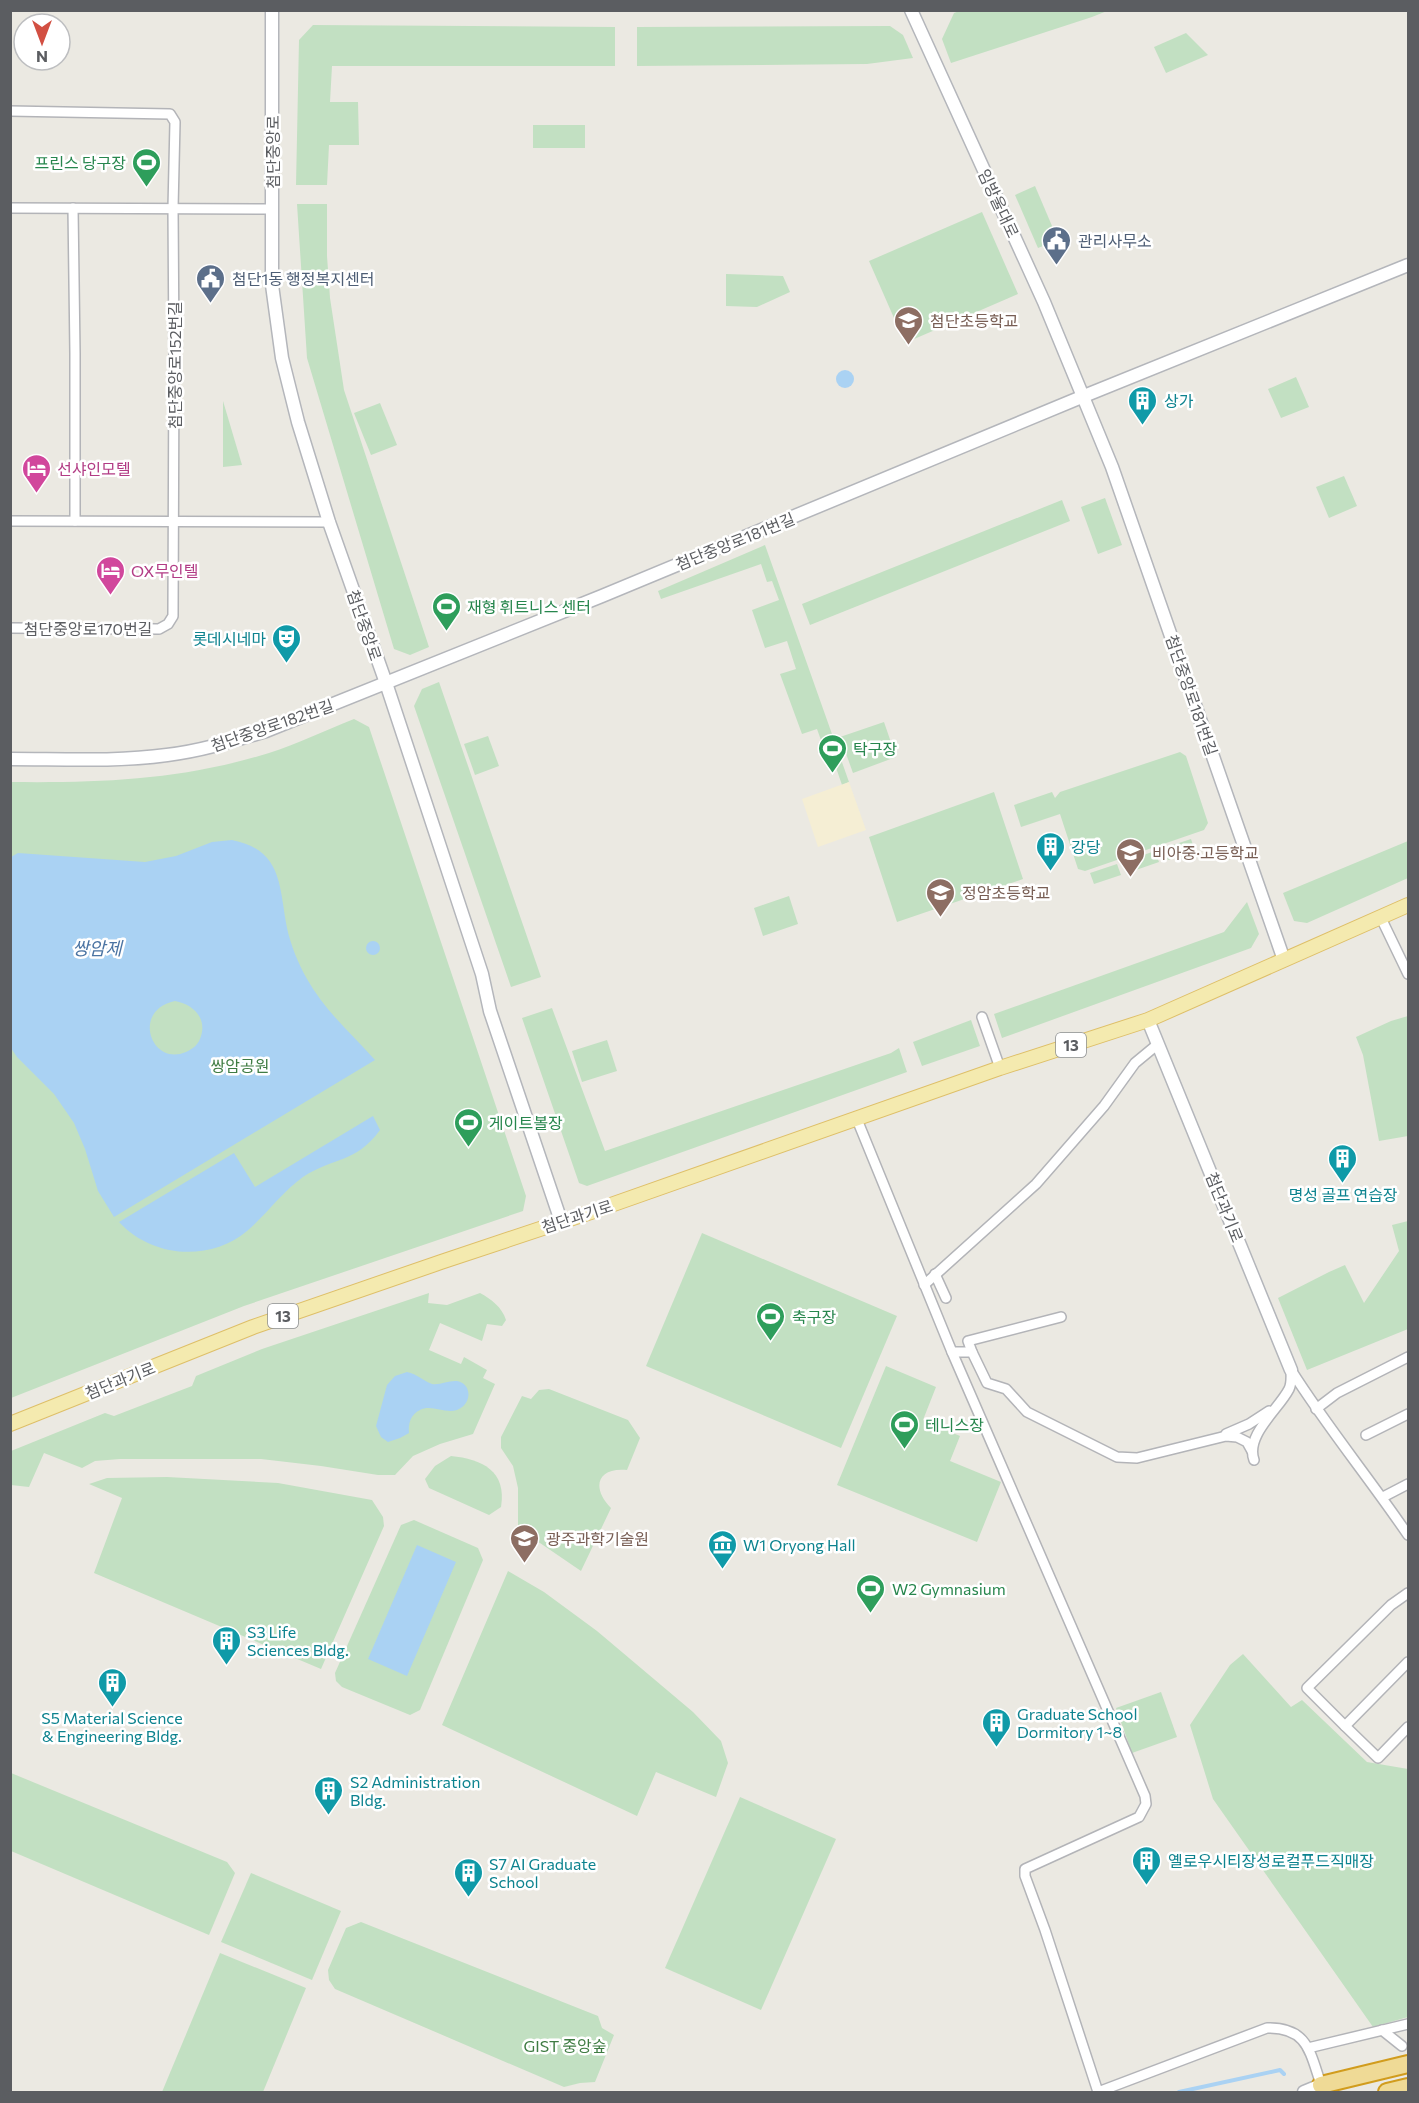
<svg xmlns="http://www.w3.org/2000/svg" width="1419" height="2103" viewBox="0 0 1419 2103" font-family="Commissioner,'Noto Sans KR',sans-serif">
  <rect width="100%" height="100%" fill="#ebe9e2"/>
  <g fill="#c2e0c2">
    <path d="M962 10H1107V11L1092 17 951 63 942 39 954 13Z"/>
    <path d="M313 25 615 27V66H332L330 102H358L359 145H329L327 185H296L299 40Z"/>
    <path d="M890 26 903 35 913 58 867 64 637 66V27Z"/>
    <path d="M1186 33 1208 55 1166 73 1154 47Z"/>
    <rect x="533" y="125" width="52" height="23"/>
    <path d="M1035 186 1058 240 1038 248 1015 195Z"/>
    <path d="M297 204H327V256L330 298 344 390 429 647 410 655 394 649 307 358Z"/>
    <path d="M982 212 1018 294 905 343 869 261Z"/>
    <path d="M726 274 783 276 790 292 757 307 726 306Z"/>
    <path d="M1296 377 1309 407 1281 418 1268 389Z"/>
    <path d="M223 401 242 465 223 467Z"/>
    <path d="M380 403 397 445 371 455 354 413Z"/>
    <path d="M1344 476 1357 506 1329 518 1316 487Z"/>
    <path d="M1105 498 1122 545 1098 554 1081 507Z"/>
    <path d="M1062 500 1070 521 810 625 802 604Z"/>
    <path d="M765 545 849 782 842 785 832 756 827 757 817 729 802 734 780 674 796 669 787 641 765 648 752 610 779 600 772 581 767 582 761 564 661 599 658 591Z"/>
    <path d="M439 682 541 977 511 987 414 706 422 689Z"/>
    <path d="M354 719 369 727 526 1196 523 1211 244 1306 11 1398V782C100 783 182 780 269 753 297 744 326 730 354 719Z"/>
    <path d="M884 722 896 757 853 773 840 737Z"/>
    <path d="M488 736 499 766 475 775 464 744Z"/>
    <path d="M1180 752 1186 756 1208 823 1204 830 1085 871 1078 869 1060 814 1021 827 1014 805 1052 792 1055 798 1060 792Z"/>
    <path d="M994 792 1023 879 897 922 869 837Z"/>
    <path d="M1191 839 1195 851 1168 860 1164 848Z"/>
    <path d="M1408 841V878L1307 923 1294 921 1283 893Z"/>
    <path d="M1155 851 1159 862 1133 871 1129 860Z"/>
    <path d="M1117 864 1121 875 1094 884 1090 873Z"/>
    <path d="M789 896 798 924 763 936 754 908Z"/>
    <path d="M1247 902 1259 934 1251 948 1002 1038 994 1014 1224 932Z"/>
    <path d="M552 1008 605 1151 891 1053 899 1048 907 1072 587 1186 579 1183 522 1018Z"/>
    <path d="M1408 1016V1136L1379 1141 1363 1055 1356 1037 1391 1021Z"/>
    <path d="M971 1020 980 1046 922 1066 913 1042Z"/>
    <path d="M607 1040 617 1071 582 1082 572 1051Z"/>
    <path d="M1408 1221V1329L1307 1370 1278 1298 1329 1272 1345 1265 1364 1303 1399 1251 1392 1225Z"/>
    <path d="M702 1233 897 1316 841 1448 646 1366Z"/>
    <path d="M429 1293 428 1303 447 1305 480 1293C491 1299 502 1307 506 1320L502 1326 487 1324 482 1341 440 1323 429 1350 461 1364 464 1357 487 1370 483 1378 495 1384 473 1434 440 1444 413 1456 395 1475H378L321 1466 261 1459H120L95 1461 82 1468 44 1453 29 1487 11 1485V1451L105 1413 114 1416 192 1386 196 1376 262 1349Z"/>
    <path d="M886 1366 936 1387 923 1420 960 1436 950 1461 1001 1482 977 1542 837 1485Z"/>
    <path d="M549 1389 628 1420 640 1438 627 1470C597 1467 591 1488 611 1508L581 1571 518 1528V1488L513 1466 501 1448V1437L522 1396 531 1399 539 1390Z"/>
    <path d="M451 1456C482 1459 507 1471 501 1507L489 1515 429 1488 425 1479 435 1466Z"/>
    <path d="M167 1477 278 1483 372 1500 383 1517 384 1526 321 1669 94 1573 122 1498 89 1484 107 1478Z"/>
    <path d="M414 1520 478 1548 483 1560 420 1710 410 1715 342 1687 336 1681 335 1673 401 1525Z"/>
    <path d="M508 1571 544 1592 597 1631 693 1712 721 1741 728 1763 716 1797 656 1772 637 1816 442 1725Z"/>
    <path d="M1243 1654 1291 1707 1302 1700 1367 1762 1408 1769V2017L1373 2027 1213 1799 1190 1725 1230 1665Z"/>
    <path d="M1161 1692 1177 1737 1132 1753 1116 1708Z"/>
    <path d="M11 1773 227 1862 235 1873 209 1935 11 1851Z"/>
    <path d="M740 1797 836 1839 761 2010 665 1968Z"/>
    <path d="M251 1873 341 1911 312 1980 221 1942Z"/>
    <path d="M361 1922 598 2016 602 2028 614 2035 595 2082 580 2083 564 2087 335 1989 329 1980 328 1970 346 1928Z"/>
    <path d="M220 1953 306 1988 263 2092H162Z"/>
  </g>
  <path fill="#f5eed4" d="M849 782 866 830 818 847 802 799Z"/>
  <g fill="#aad2f3" fill-rule="evenodd">
    <circle cx="845" cy="379" r="9"/>
    <path d="M232 840C283 850 279 887 287 928 291 946 298 963 307 979 325 1011 351 1033 375 1060L114 1217 98 1191 85 1149 74 1123 54 1094 17 1057 11 1048V857L18 853 145 862 176 856 212 842ZM175 1001C192 1004 207 1017 201 1036 199 1044 193 1049 186 1052 151 1067 131 1010 175 1001Z"/>
    <circle cx="373" cy="948" r="7"/>
    <path d="M373 1116 380 1130C355 1164 333 1157 303 1177 282 1192 267 1214 247 1231 210 1262 152 1258 119 1222L234 1153 255 1187Z"/>
    <path d="M407 1372C417 1374 424 1381 432 1384 444 1386 458 1374 467 1388 469 1393 469 1396 467 1401 465 1405 462 1408 457 1410 445 1414 431 1404 420 1410 411 1414 408 1423 409 1433L400 1438 388 1442 381 1437 376 1426 387 1385 395 1376Z"/>
    <path d="M417 1545 456 1562 407 1676 368 1659Z"/>
  </g>
  <g fill="none" stroke-linecap="round" stroke-linejoin="round">
    <path stroke="#aad2f3" stroke-width="4" d="M1179 2092 1280 2070 1284 2074"/>
    <defs>
      <g id="street">
        <path d="M10 111 170 114 175 122 173 208 174 354 173 616 168 624 159 629 10 628"/>
        <path d="M10 208 271 209"/>
        <path d="M73 208 75 353V521"/>
        <path d="M10 521 329 522"/>
        <path d="M1381 918 1408 974"/>
        <path d="M982 1017 1000 1068"/>
        <path d="M856 1117 952 1352 1145 1796 1146 1804 1139 1817 1025 1869V1876L1045 1930 1098 2092 1267 2028C1309 2027 1310 2054 1322 2087"/>
        <path d="M935 1274 946 1298"/>
        <path d="M924 1285 1036 1184 1104 1106 1135 1063 1158 1044"/>
        <path d="M952 1352H972L987 1383 1006 1389 1027 1412 1117 1457 1137 1458 1226 1436 1237 1437 1247 1442 1252 1451"/>
        <path d="M972 1352 968 1341 1061 1317"/>
        <path d="M1291 1370C1327 1427 1370 1479 1408 1535"/>
        <path d="M1316 1409 1337 1393 1408 1357"/>
        <path d="M1226 1434 1249 1424 1269 1411"/>
        <path d="M1366 1435 1408 1414"/>
        <path d="M1254 1460C1245 1435 1279 1409 1289 1389 1292 1383 1291 1376 1291 1370"/>
        <path d="M1383 1497 1408 1484"/>
        <path d="M1408 1593 1391 1605 1307 1688 1345 1726 1408 1662"/>
        <path d="M1345 1726 1378 1758 1408 1727"/>
        <path d="M1382 2030 1402 2046"/>
        <path d="M1308 2048 1408 2024"/>
      </g>
      <g id="secondary">
        <path d="M272 10V285L282 358 298 422 329 522 386 683 482 974 490 1011 561 1221"/>
        <path d="M911 10 1044 302 1112 467 1284 960"/>
        <path d="M10 759C62 759 116 762 167 755 201 751 233 741 266 731L602 596 1084 396 1408 265"/>
        <path d="M1148 1020 1291 1370"/>
        <path d="M1304 2092 1321 2085"/>
      </g>
      <path id="primary" d="M10 1424 253 1327 441 1262 591 1212 1000 1068 1148 1020 1408 905"/>
      <g id="highway">
        <path d="M1321 2085 1408 2064"/>
        <path d="M1387 2092 1408 2087"/>
      </g>
    </defs>
    <use href="#street" stroke="#b3b4b8" stroke-width="12"/>
    <use href="#secondary" stroke="#b4b6bb" stroke-width="15"/>
    <use href="#primary" stroke="#debf68" stroke-width="16"/>
    <use href="#highway" stroke="#d19c1d" stroke-width="20"/>
    <use href="#street" stroke="#fff" stroke-width="9"/>
    <use href="#secondary" stroke="#fff" stroke-width="12"/>
    <use href="#primary" stroke="#f4eaaf" stroke-width="14"/>
    <use href="#highway" stroke="#efda96" stroke-width="16"/>
  </g>
  <defs>
    <symbol id="stadium-pin" viewBox="-11 -11 22 30"><path d="M0 17L-7.5 6A9.5 9.5 0 1 1 7.5 6Z" fill="#2e9e5b" stroke="#fff"/><path d="M0-5a6.5 5 0 1 0 0 10a6.5 5 0 1 0 0-10ZM-3.5-1.8h7v3.6h-7Z" fill="#fff"/></symbol>
    <symbol id="civic-pin" viewBox="-11 -11 22 30"><path d="M0 17L-7.5 6A9.5 9.5 0 1 1 7.5 6Z" fill="#5c6f8a" stroke="#fff"/><path d="M-.6-6.5H3V-4.5H.6V-3L4-1V1h2V6H-6V1h2V-1L-.6-3ZM-1.2 2.5V6h2.4V2.5Z" fill="#fff"/></symbol>
    <symbol id="school-pin" viewBox="-11 -11 22 30"><path d="M0 17L-7.5 6A9.5 9.5 0 1 1 7.5 6Z" fill="#8d6e63" stroke="#fff"/><path d="M0-5L7-2L0 1L-7-2ZM-4 1L0 2.5L4 1V4Q0 6-4 4Z" fill="#fff"/></symbol>
    <symbol id="building-pin" viewBox="-11 -11 22 30"><path d="M0 17L-7.5 6A9.5 9.5 0 1 1 7.5 6Z" fill="#0f9aa8" stroke="#fff"/><path d="M-4-6H4V6H1V3H-1V6H-4ZM-2.5-4.3h1.7v1.8h-1.7ZM.8-4.3h1.7v1.8H.8ZM-2.5-1h1.7V.8h-1.7ZM.8-1h1.7V.8H.8Z" fill="#fff"/></symbol>
    <symbol id="hotel-pin" viewBox="-11 -11 22 30"><path d="M0 17L-7.5 6A9.5 9.5 0 1 1 7.5 6Z" fill="#d1479c" stroke="#fff"/><path d="M-6-4.5h1.5V1H6V5H4.5V3h-9V5H-6ZM-4 0a1.8 1.8 0 1 1 3.6 0ZM.5 0V-2.5h3Q6-2.5 6 0Z" fill="#fff"/></symbol>
    <symbol id="theatre-pin" viewBox="-11 -11 22 30"><path d="M0 17L-7.5 6A9.5 9.5 0 1 1 7.5 6Z" fill="#0f9aa8" stroke="#fff"/><path d="M-5-5.5Q0-4 5-5.5V0Q5 5 0 6Q-5 5-5 0ZM-3.3-2.5H-1v1.5H-3.3ZM1-2.5H3.3v1.5H1ZM-2.8 1Q0 5.5 2.8 1Z" fill="#fff"/></symbol>
    <symbol id="university-pin" viewBox="-11 -11 22 30"><path d="M0 17L-7.5 6A9.5 9.5 0 1 1 7.5 6Z" fill="#8d6e63" stroke="#fff"/><path d="M0-5L7-2L0 1L-7-2ZM-4 1L0 2.5L4 1V4Q0 6-4 4Z" fill="#fff"/></symbol>
    <symbol id="museum-pin" viewBox="-11 -11 22 30"><path d="M0 17L-7.5 6A9.5 9.5 0 1 1 7.5 6Z" fill="#0f9aa8" stroke="#fff"/><path d="M0-6L6-3V-2H-6V-3ZM-5-1h2V3h-2ZM-1-1h2V3h-2ZM3-1h2V3H3ZM-6 4H6V6H-6Z" fill="#fff"/></symbol>
  </defs>
  <g fill-rule="evenodd">
    <use href="#stadium-pin" x="130" y="146" width="33" height="45"/>
    <use href="#civic-pin" x="1040" y="224" width="33" height="45"/>
    <use href="#civic-pin" x="194" y="262" width="33" height="45"/>
    <use href="#school-pin" x="892" y="304" width="33" height="45"/>
    <use href="#building-pin" x="1126" y="384" width="33" height="45"/>
    <use href="#hotel-pin" x="20" y="452" width="33" height="45"/>
    <use href="#hotel-pin" x="94" y="554" width="33" height="45"/>
    <use href="#stadium-pin" x="430" y="590" width="33" height="45"/>
    <use href="#theatre-pin" x="270" y="622" width="33" height="45"/>
    <use href="#stadium-pin" x="816" y="732" width="33" height="45"/>
    <use href="#building-pin" x="1034" y="830" width="33" height="45"/>
    <use href="#school-pin" x="1114" y="836" width="33" height="45"/>
    <use href="#school-pin" x="924" y="876" width="33" height="45"/>
    <use href="#stadium-pin" x="452" y="1106" width="33" height="45"/>
    <use href="#building-pin" x="1326" y="1142" width="33" height="45"/>
    <use href="#stadium-pin" x="754" y="1300" width="33" height="45"/>
    <use href="#stadium-pin" x="888" y="1408" width="33" height="45"/>
    <use href="#university-pin" x="508" y="1522" width="33" height="45"/>
    <use href="#museum-pin" x="706" y="1528" width="33" height="45"/>
    <use href="#stadium-pin" x="854" y="1572" width="33" height="45"/>
    <use href="#building-pin" x="210" y="1624" width="33" height="45"/>
    <use href="#building-pin" x="96" y="1666" width="33" height="45"/>
    <use href="#building-pin" x="980" y="1706" width="33" height="45"/>
    <use href="#building-pin" x="312" y="1774" width="33" height="45"/>
    <use href="#building-pin" x="1130" y="1844" width="33" height="45"/>
    <use href="#building-pin" x="452" y="1856" width="33" height="45"/>
  </g>
  <g text-anchor="middle" dominant-baseline="central" stroke-width="5" stroke-linejoin="round" paint-order="stroke">
    <g fill="#fff" stroke="#8c8e90" stroke-width="1.5">
      <rect x="1056" y="1033" width="30" height="24" rx="4.5"/>
      <rect x="268" y="1304" width="30" height="24" rx="4.5"/>
    </g>
    <g font-size="15" font-weight="bold" fill="#5b5d61">
      <text x="1071" y="1045">13</text>
      <text x="283" y="1316">13</text>
    </g>
    <g font-size="16" fill="#5b5d61" stroke="#fff">
      <text transform="translate(272 152) rotate(-90)">첨단중앙로</text>
      <text transform="translate(999 203) rotate(65)">임방울대로</text>
      <text transform="translate(174 365) rotate(-90)">첨단중앙로152번길</text>
      <text transform="translate(735 541) rotate(-22)">첨단중앙로181번길</text>
      <text transform="translate(365 625) rotate(71)">첨단중앙로</text>
      <text x="88" y="628">첨단중앙로170번길</text>
      <text transform="translate(1192 695) rotate(71)">첨단중앙로181번길</text>
      <text transform="translate(272 725) rotate(-19)">첨단중앙로182번길</text>
      <text transform="translate(1225 1207) rotate(68)">첨단과기로</text>
      <text transform="translate(577 1216) rotate(-18)">첨단과기로</text>
      <text transform="translate(120 1380) rotate(-22)">첨단과기로</text>
    </g>
    <g font-size="16" fill="#27864d" stroke="#fff" text-anchor="start">
      <text x="126" y="162" text-anchor="end">프린스 당구장</text>
      <text x="467" y="606">재형 휘트니스 센터</text>
      <text x="853" y="748">탁구장</text>
      <text x="489" y="1122">게이트볼장</text>
      <text x="792" y="1316">축구장</text>
      <text x="925" y="1424">테니스장</text>
      <text x="892" y="1588">W2 Gymnasium</text>
    </g>
    <g font-size="16" fill="#4e5e75" stroke="#fff" text-anchor="start">
      <text x="1078" y="240">관리사무소</text>
      <text x="232" y="278">첨단1동 행정복지센터</text>
    </g>
    <g font-size="16" fill="#785e54" stroke="#fff" text-anchor="start">
      <text x="930" y="320">첨단초등학교</text>
      <text x="1152" y="852">비아중·고등학교</text>
      <text x="962" y="892">정암초등학교</text>
      <text x="546" y="1538">광주과학기술원</text>
    </g>
    <g font-size="16" fill="#0d838f" stroke="#fff" text-anchor="start">
      <text x="1164" y="400">상가</text>
      <text x="266" y="638" text-anchor="end">롯데시네마</text>
      <text x="1071" y="846">강당</text>
      <text x="1343" y="1194" text-anchor="middle">명성 골프 연습장</text>
      <text x="743" y="1544">W1 Oryong Hall</text>
      <text x="247" y="1631">S3 Life<tspan x="247" dy="18">Sciences Bldg.</tspan></text>
      <text x="1017" y="1713">Graduate School<tspan x="1017" dy="18">Dormitory 1~8</tspan></text>
      <text x="112" y="1717" text-anchor="middle">S5 Material Science<tspan x="112" dy="18">&amp; Engineering Bldg.</tspan></text>
      <text x="350" y="1781">S2 Administration<tspan x="350" dy="18">Bldg.</tspan></text>
      <text x="1168" y="1860">옐로우시티장성로컬푸드직매장</text>
      <text x="489" y="1863">S7 AI Graduate<tspan x="489" dy="18">School</tspan></text>
    </g>
    <g font-size="16" fill="#b23c85" stroke="#fff" text-anchor="start">
      <text x="57" y="468">선샤인모텔</text>
      <text x="131" y="570">OX무인텔</text>
    </g>
    <g font-size="16" fill="#3f7c43" stroke="#fff">
      <text x="240" y="1065">쌍암공원</text>
      <text x="565" y="2045">GIST 중앙숲</text>
    </g>
    <g font-size="18" font-style="italic" fill="#4b74a3" stroke="#fff">
      <text x="97" y="948">쌍암제</text>
    </g>
  </g>
  <rect width="1419" height="2103" fill="none" stroke="#5b5d61" stroke-width="24"/>
  <g transform="translate(42 42) rotate(180)"><circle r="28" fill="#ffffff" stroke="#bdbec0" stroke-width="1.5"/>
  <path d="M0-4.5L10 22L0 15L-10 22Z" fill="#d24f42"/>
  <text y="-9" font-size="16" font-weight="bold" text-anchor="middle" fill="#5b5d61">N</text>
  </g>
</svg>
